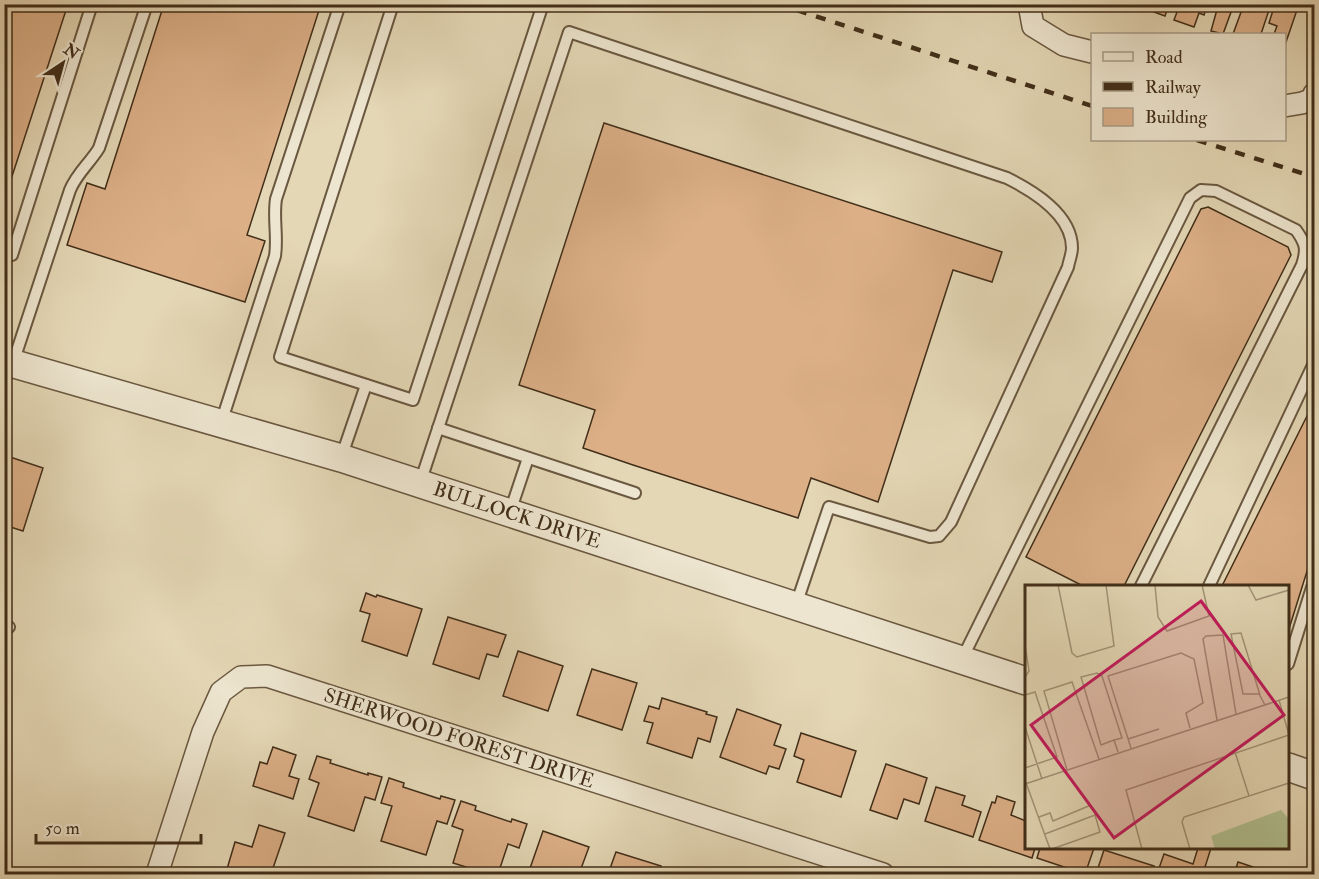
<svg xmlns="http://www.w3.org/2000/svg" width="1319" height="879" viewBox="0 0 1319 879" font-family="'IM FELL Double Pica',serif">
  <rect width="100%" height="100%" fill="#e4d7b5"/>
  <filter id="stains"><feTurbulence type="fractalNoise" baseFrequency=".00333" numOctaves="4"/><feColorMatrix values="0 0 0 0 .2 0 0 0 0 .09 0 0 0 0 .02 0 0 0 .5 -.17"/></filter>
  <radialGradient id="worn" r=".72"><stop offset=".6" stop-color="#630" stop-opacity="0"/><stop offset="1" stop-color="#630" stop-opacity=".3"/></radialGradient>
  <g fill="#dcaf87" stroke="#412e19" stroke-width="1.5">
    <path d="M4 4H68L4 201Z"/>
    <path d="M164 4H321L247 235 265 241 245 302 67 245 87 183 105 189Z"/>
    <path d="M1157 4H1169L1165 16 1154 12Z"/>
    <path d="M1180 4H1208L1204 15 1199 13 1194 27 1174 20Z"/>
    <path d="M1212 4H1234L1223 34 1211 31 1218 6Z"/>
    <path d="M1244 4H1271L1261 34H1233Z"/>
    <path d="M1275 4H1299L1284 48V34H1274L1277 26 1269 23Z"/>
    <path d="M604 123 1002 252 992 282 953 270 878 502 811 478 798 518 633 465 583 448 595 410 519 385Z"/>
    <path d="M1208 207 1288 247 1291 255 1124 586H1083L1026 557 1201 209Z"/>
    <path d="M1314 402V549L1288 632V586H1222Z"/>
    <path d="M4 455 43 468 23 531 4 525Z"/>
    <path d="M366 593 376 597 377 595 422 609 407 656 362 641 370 614 360 611Z"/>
    <path d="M448 617 506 635 498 657 487 654 479 679 433 664Z"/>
    <path d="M518 651 563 666 548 711 503 696Z"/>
    <path d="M592 669 637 683 622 730 577 715Z"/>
    <path d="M662 698 707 712 706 714 717 717 710 742 698 738 692 758 647 743 653 723 644 721 649 706 659 709Z"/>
    <path d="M737 709 781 725 774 745 786 749 779 769 769 766 766 774 720 757Z"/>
    <path d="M801 733 856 751 841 797 797 782 804 760 794 756Z"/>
    <path d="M273 747 296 755 289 776 299 779 293 799 253 786 260 762 267 764Z"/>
    <path d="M317 756 331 760 330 763 368 775V773L382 777 375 800 365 797 354 831 308 816 319 783 309 779Z"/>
    <path d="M886 764 927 778 919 804 904 799 897 819 870 810Z"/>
    <path d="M389 778 404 783 403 787 440 799 441 796 455 800 447 824 437 821 426 855 381 841 392 806 381 803Z"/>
    <path d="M936 787 965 796 962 805 981 812 973 837 925 821Z"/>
    <path d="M997 796 1015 802 1011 815 1026 821V848H1035L1032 858 979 840 992 802 995 803Z"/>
    <path d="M461 801 476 806 475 810 511 822 512 819 527 824 519 848 508 844 498 874H489L453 863 463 830 452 826Z"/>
    <path d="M259 825 285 833 271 874H245L227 869 235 842 252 847Z"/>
    <path d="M543 831 589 847 579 874H528Z"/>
    <path d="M1040 848H1094L1085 874 1037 858Z"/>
    <path d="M1198 848H1211L1205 867 1217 872 1216 874H1157L1164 854 1193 864Z"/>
    <path d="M1104 850 1154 866 1151 874H1096Z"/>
    <path d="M616 852 661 866 658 874H608Z"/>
    <path d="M1238 862 1271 873 1270 874H1234Z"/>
  </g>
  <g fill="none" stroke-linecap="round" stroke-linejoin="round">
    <defs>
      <g id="service">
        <path d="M393 4 280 357 413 400 543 4"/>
        <path d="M4 253 12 255 92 4"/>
        <path d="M13 363 70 190C77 173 90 163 99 148L147 4"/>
        <path d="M221 423 275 256C278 237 273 218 276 199L340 4"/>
        <path d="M438 428 635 493"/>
        <path d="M341 458 366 385"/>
        <path d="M420 483 569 32 1007 178C1033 191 1072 214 1072 248 1072 254 1069 261 1068 267L951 522 939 536 930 537 829 507 796 605"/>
        <path d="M510 512 528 458"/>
        <path d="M1209 586 1314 363"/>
        <path d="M4 628 9 627"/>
        <path d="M962 659 1190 198 1201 190 1216 191 1296 230C1306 244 1307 249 1302 265L1141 586"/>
        <path d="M1288 664 1314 581"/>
      </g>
      <g id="minor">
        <path d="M1029 4 1033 26 1064 45 1092 52"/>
        <path d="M1284 106 1302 103 1313 99 1314 94"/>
        <path d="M157 874 203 732 221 692 241 677 267 676 883 874"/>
      </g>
      <g id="tertiary">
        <path d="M4 361 341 458 1026 681"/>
        <path d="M1288 767 1314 776"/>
      </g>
    </defs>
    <use href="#service" stroke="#6a5840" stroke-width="14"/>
    <use href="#minor" stroke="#6a5840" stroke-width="24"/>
    <use href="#tertiary" stroke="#6a5840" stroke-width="30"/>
    <use href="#service" stroke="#ede5cf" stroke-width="10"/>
    <use href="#minor" stroke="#ede5cf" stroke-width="21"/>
    <use href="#tertiary" stroke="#ede5cf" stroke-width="27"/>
    <g stroke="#412e19" stroke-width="4.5" stroke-dasharray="10 10" stroke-linecap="butt">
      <path d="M778 4 1092 106"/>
      <path d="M1197 140 1314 177"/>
    </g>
  </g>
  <g text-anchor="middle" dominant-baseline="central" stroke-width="5" stroke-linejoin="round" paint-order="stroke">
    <g font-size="20" fill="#412e19" stroke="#ede5cf">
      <text transform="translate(517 515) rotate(18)">BULLOCK DRIVE</text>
      <text transform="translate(459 738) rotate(18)">SHERWOOD FOREST DRIVE</text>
    </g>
  </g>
  <g transform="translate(1025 585)">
    <rect width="264" height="264" fill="#e4d7b5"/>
    <path d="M256 225 264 234V264H190L186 251Z" fill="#b1bf90"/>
    <path fill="none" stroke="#a39377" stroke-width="1.5" d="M33 0 47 68 52 72 89 61 81 0M130 0 133 32 142 46 184 31 177 0M223 0 231 15 264 5M0 60 4 86 0 92M0 110 10 107 32 172 0 183M235 110 216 48 206 49 218 109H234L240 120M192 135 178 54 181 51 198 50 211 129M0 142 17 194M103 154 134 144M89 155 76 160 56 92 72 88 77 91 97 153 89 155 93 167M106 163 83 91 156 68 169 74 178 118 161 128 165 143M210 167 224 211M42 185 19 106 47 97 74 174M0 195 25 264M0 199 264 112M14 232 25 228 28 236 66 220M20 249 70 230 75 247 27 264M117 264 101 205 264 150 254 115M165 264 157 237 159 232 264 198"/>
    <path fill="#c2185b" fill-opacity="0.15" stroke="#c2185b" stroke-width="3" d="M176 16 259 130 89 253 6 140Z"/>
    <rect width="264" height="264" fill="none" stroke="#412e19" stroke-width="3"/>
  </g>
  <rect width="1319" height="879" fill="none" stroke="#e4d7b5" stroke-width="24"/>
  <rect x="6" y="6" width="1307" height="867" fill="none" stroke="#412e19" stroke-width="3"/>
  <rect x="12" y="12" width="1295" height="855" fill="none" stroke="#412e19" stroke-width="1.5"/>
  <rect x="1091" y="33" width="195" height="108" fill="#ede5cf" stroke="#a89c86" stroke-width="1.5"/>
  <rect x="1103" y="52" width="30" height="9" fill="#ede5cf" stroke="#a89c86" stroke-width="1.5"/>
  <text x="1145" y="63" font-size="18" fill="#412e19">Road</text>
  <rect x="1103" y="82" width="30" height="9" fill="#412e19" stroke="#a89c86" stroke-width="1.5"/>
  <text x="1145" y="93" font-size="18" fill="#412e19">Railway</text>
  <rect x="1103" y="108" width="30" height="18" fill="#dcaf87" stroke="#a89c86" stroke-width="1.5"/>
  <text x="1145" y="123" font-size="18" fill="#412e19">Building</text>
  <g transform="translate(63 63) rotate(36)" stroke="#ede5cf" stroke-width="4.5" paint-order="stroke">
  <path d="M0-4.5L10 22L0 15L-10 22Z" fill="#412e19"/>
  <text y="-9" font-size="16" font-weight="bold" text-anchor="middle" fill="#412e19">N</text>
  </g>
  <path d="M36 834v9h165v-9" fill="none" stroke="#412e19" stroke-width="3"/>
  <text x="45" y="834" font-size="18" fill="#412e19" stroke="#ede5cf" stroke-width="4.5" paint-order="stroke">50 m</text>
  <rect width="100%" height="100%" filter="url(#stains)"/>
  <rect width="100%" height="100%" fill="url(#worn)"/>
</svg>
